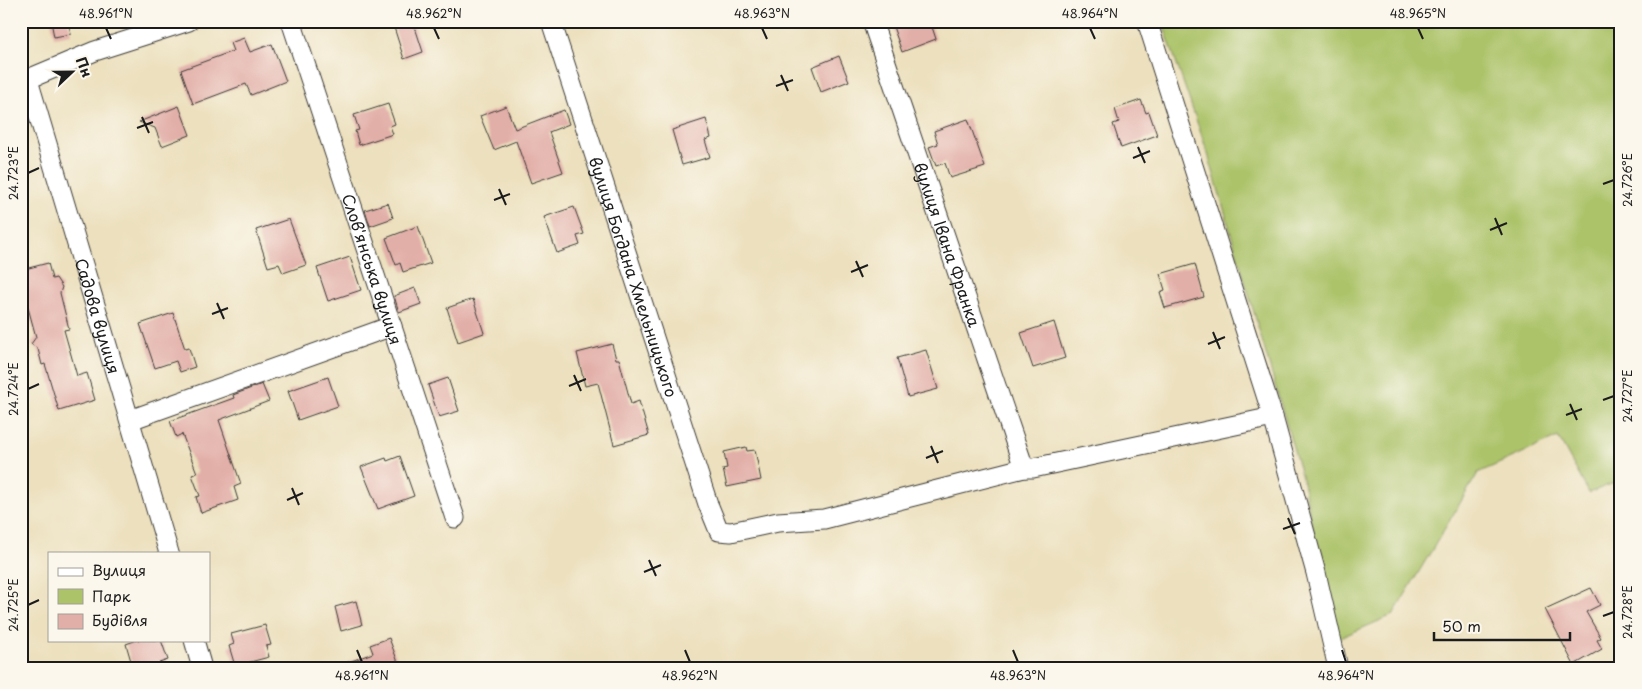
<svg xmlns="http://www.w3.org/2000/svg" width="1642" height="689" viewBox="0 0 1642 689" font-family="'Playpen Sans',sans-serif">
  <rect width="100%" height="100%" fill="#fbf7ec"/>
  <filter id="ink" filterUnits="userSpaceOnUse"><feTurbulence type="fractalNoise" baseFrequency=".02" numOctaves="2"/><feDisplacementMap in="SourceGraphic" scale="10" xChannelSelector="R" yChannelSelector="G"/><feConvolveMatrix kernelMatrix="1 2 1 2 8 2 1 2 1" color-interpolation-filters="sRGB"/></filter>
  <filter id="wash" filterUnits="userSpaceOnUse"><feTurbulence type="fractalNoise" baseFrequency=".0096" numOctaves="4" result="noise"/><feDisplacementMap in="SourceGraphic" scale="20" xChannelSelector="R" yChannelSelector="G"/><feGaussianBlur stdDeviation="1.12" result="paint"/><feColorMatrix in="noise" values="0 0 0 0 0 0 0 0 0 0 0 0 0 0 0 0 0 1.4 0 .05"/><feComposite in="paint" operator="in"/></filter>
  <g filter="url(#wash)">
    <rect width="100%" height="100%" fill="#ece0be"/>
    <path fill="#acc369" stroke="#647042" d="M1162 21H1621V480L1589 493 1558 437 1478 473 1393 615 1337 639 1302 478 1208 154Z"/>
    <g id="blocks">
      <g fill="#e2afa8">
        <path d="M51 21H68L71 34 54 37Z"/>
        <path d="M392 21H413L423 52 404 59Z"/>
        <path d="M891 21H930L936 39 902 52Z"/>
        <path d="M244 38 250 52 272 44 286 81 251 95 246 84 193 104 181 70 233 51 230 43Z"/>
        <path d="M839 56 849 81 821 92 812 67Z"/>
        <path d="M1141 100 1146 113 1149 112 1157 135 1121 148 1113 124 1119 122 1115 109Z"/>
        <path d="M388 104 395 124 390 126 393 134 359 145 355 131 359 130 354 115Z"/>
        <path d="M179 106 190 135 162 146 155 128 139 122Z"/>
        <path d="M506 106 515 129 564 110 569 124 549 132 563 172 531 183 516 141 494 150 480 116Z"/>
        <path d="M706 119 711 138 705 140 710 157 682 165 672 130Z"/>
        <path d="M968 119 985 167 950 178 945 163 936 166 929 147 938 144 934 131Z"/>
        <path d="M388 203 393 218 370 226 365 210Z"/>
        <path d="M574 207 584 234 577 236 580 245 557 253 544 217Z"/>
        <path d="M289 219 306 265 283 273 279 264 268 267 256 230Z"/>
        <path d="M418 226 431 263 403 272 400 263 396 265 386 238Z"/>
        <path d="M350 257 361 290 328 301 317 268Z"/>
        <path d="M48 263 52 279 56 278 62 287 60 293 69 329 64 330 77 376 87 373 95 400 59 411 45 364 42 365 38 349 31 344 36 337 21 282V270Z"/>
        <path d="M1195 264 1204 297 1165 308 1160 292 1165 290 1160 274Z"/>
        <path d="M415 288 421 304 399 312 394 296Z"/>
        <path d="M473 299 484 333 458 342 447 308Z"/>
        <path d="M173 313 185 349 189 348 195 367 180 372 176 361 155 368 140 324Z"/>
        <path d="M1054 322 1065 358 1033 368 1021 333Z"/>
        <path d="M612 344 616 359H619L631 404 639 401 649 435 614 445 598 383 585 386 577 353Z"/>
        <path d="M926 350 938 389 908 397 897 358Z"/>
        <path d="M328 377 338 406 298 420 288 391Z"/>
        <path d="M448 378 459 411 439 417 428 385Z"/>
        <path d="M262 384 269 401 219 420 241 484 234 487 238 500 201 513 196 497 200 496 192 475 197 473 182 434 176 437 170 421 234 398 233 395Z"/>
        <path d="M746 447 747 451 755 450 761 480 727 487 723 469 727 468 724 452Z"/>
        <path d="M400 456 414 496 378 509 361 467 386 458 387 461Z"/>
        <path d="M1591 588 1600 605 1586 612 1601 638 1597 640 1602 649 1574 665 1545 609Z"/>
        <path d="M356 601 362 625 341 631 335 607Z"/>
        <path d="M265 625 271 645 266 646 269 657 235 666 229 646 234 644 231 634Z"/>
        <path d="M389 638 399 665 391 668H338V666L373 653 370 645Z"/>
        <path d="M137 640H161L168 660 159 663 160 668H133L126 644Z"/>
      </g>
    </g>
  </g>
  <g filter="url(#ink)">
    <use href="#blocks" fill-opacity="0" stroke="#3b3934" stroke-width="1"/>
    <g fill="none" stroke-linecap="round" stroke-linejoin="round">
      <defs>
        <g id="minor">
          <path id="s1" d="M291 21 455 518"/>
          <path id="s2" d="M551 21 708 504 719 531 731 532 778 522 824 519 1024 468H1033L1273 417 1147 21"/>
          <path id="s3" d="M872 21 1024 468"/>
          <path id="s4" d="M28 80 169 553"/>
          <path d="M21 82 95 51 189 21"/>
          <path d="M1273 417 1316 573 1338 668"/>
          <path d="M130 420 392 326"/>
          <path d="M194 640 202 668"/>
        </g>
      </defs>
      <use href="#minor" stroke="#3b3934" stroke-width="21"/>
      <use href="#minor" stroke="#fff" stroke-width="19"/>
    </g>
  </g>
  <path fill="none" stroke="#1c1c1c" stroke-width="2" d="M106 28 111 39M434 28 439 39M762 28 767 39M1090 28 1095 39M1418 28 1423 39M781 75 788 91M776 86 793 80M142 117 149 133M137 128 153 122M1138 147 1145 163M1133 158 1150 151M28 173 39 168M1603 184 1614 180M499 189 506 205M494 200 510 194M1495 218 1502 235M1490 230 1507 223M856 261 863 277M851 272 868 265M217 303 224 319M212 314 228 308M1213 332 1220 349M1208 344 1225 337M574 375 581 391M569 386 586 379M28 389 39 384M1603 400 1614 396M1570 404 1577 420M1566 415 1582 409M931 446 938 463M926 458 943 451M292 488 299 505M287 500 303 493M1288 518 1295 534M1283 529 1300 523M649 560 656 576M644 572 661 565M28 605 39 600M1603 616 1614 612M357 650 362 662M685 650 690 662M1013 650 1018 662M1342 650 1346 662"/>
  <g text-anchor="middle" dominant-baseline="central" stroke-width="4.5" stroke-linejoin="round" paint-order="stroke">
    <g font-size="16" fill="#1c1c1c" stroke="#fbf7ec">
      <text stroke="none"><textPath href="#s3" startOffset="236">вулиця Івана Франка</textPath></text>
      <text stroke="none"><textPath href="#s1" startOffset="261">Слов'янська вулиця</textPath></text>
      <text stroke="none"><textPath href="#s2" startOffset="269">вулиця Богдана Хмельницького</textPath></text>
      <text stroke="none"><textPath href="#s4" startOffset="246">Садова вулиця</textPath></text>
    </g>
  </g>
  <rect width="1642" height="689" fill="none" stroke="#fbf7ec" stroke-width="55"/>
  <rect x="48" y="552" width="162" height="90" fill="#fbf7ec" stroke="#a29f99"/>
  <rect x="58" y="568" width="25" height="8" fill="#ffffff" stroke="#a29f99"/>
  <text x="92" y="576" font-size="15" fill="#1c1c1c">Вулиця</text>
  <rect x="58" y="589" width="25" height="15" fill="#acc369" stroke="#a29f99"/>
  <text x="92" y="602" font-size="15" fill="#1c1c1c">Парк</text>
  <rect x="58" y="614" width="25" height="15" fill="#e2afa8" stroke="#a29f99"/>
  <text x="92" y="626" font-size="15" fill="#1c1c1c">Будівля</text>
  <g transform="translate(72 72) rotate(68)" stroke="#fbf7ec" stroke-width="4" paint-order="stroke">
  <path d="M0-4L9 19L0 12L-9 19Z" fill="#1c1c1c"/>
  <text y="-8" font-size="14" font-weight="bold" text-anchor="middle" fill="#1c1c1c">Пн</text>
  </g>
  <path d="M1434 632v8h136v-8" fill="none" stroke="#1c1c1c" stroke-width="2.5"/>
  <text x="1442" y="632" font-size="15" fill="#1c1c1c" stroke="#fbf7ec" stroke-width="4" paint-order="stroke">50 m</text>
  <rect x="28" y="28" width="1586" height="634" fill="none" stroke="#1c1c1c" stroke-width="2"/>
  <g font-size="12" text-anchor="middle" fill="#1c1c1c">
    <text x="106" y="18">48.961°N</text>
    <text x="434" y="18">48.962°N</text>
    <text x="762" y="18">48.963°N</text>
    <text x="1090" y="18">48.964°N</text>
    <text x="1418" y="18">48.965°N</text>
    <text transform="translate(14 173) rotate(-90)" y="4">24.723°E</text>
    <text transform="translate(1628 180) rotate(-90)" y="4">24.726°E</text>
    <text transform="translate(14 389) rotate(-90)" y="4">24.724°E</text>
    <text transform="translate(1628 396) rotate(-90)" y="4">24.727°E</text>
    <text transform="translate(14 605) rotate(-90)" y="4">24.725°E</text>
    <text transform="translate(1628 612) rotate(-90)" y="4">24.728°E</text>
    <text x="362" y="680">48.961°N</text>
    <text x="690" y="680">48.962°N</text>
    <text x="1018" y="680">48.963°N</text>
    <text x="1346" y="680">48.964°N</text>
  </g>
</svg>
